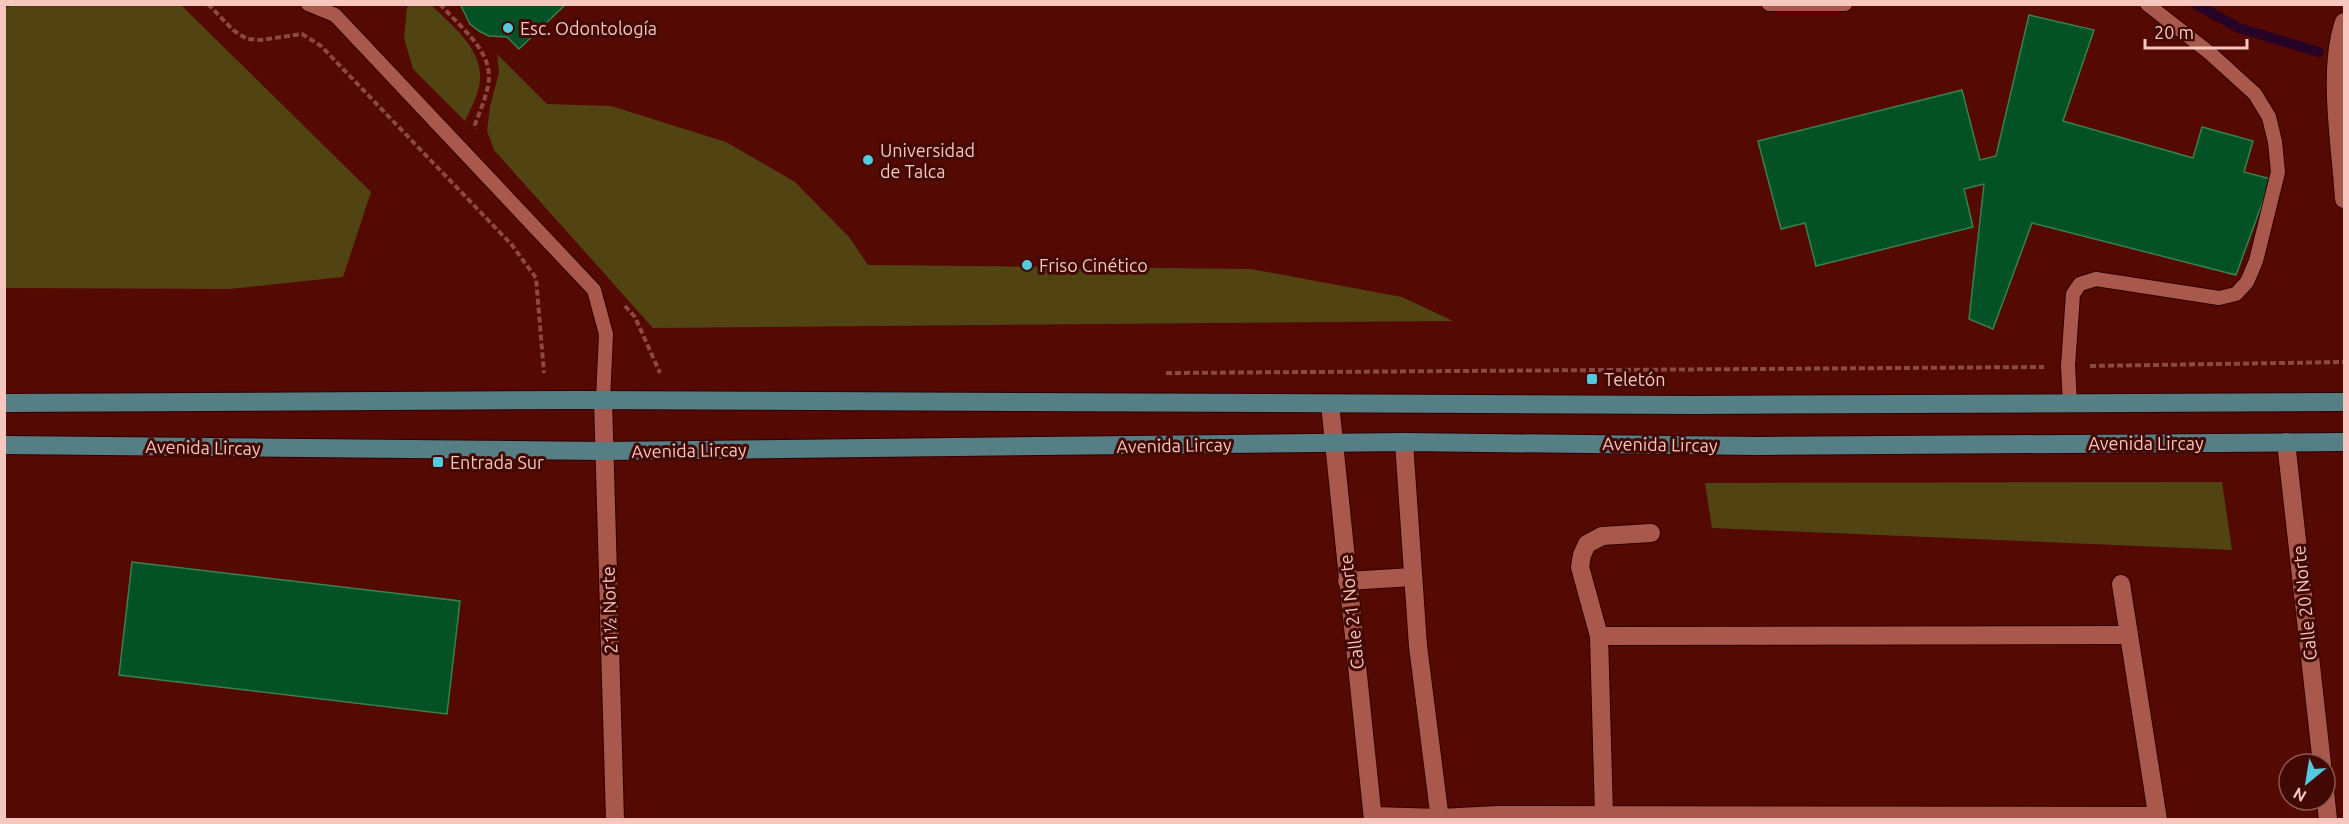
<svg xmlns="http://www.w3.org/2000/svg" width="2349" height="824" viewBox="0 0 2349 824" font-family="Ubuntu,sans-serif">
  <rect width="100%" height="100%" fill="#540902"/>
  <g fill="#524313">
    <path d="M18 4 181 5 371 192 343 277 230 289 5 288 4 8Z"/>
    <path d="M430 4C450 24 480 46 480 76 481 91 471 108 465 121L413 69 404 38 407 8 409 5Z"/>
    <path d="M497 54 547 104 611 106 726 142 795 182 849 237 868 265 1251 269 1402 297 1453 321 653 328 494 150 487 131 490 106 499 73Z"/>
    <path d="M2222 482 2232 550 1712 528 1705 483Z"/>
  </g>
  <g fill="none" stroke-linecap="round" stroke-linejoin="round">
    <path stroke="#270425" stroke-width="10" d="M2195 4 2239 28 2319 52"/>
  </g>
  <g fill="#025225" stroke="#38814e" stroke-width="1.5">
    <path d="M460 4H566L519 49 507 37 489 36 479 31 470 24Z"/>
    <path d="M2029 15 2094 30 2063 121 2193 158 2202 127 2253 141 2244 172 2271 179 2236 275 2032 223 1993 329 1969 319 1984 184 1964 189 1973 227 1816 266 1805 223 1781 229 1758 141 1962 90 1980 160 1996 156Z"/>
    <path d="M132 562 460 601 447 714 119 675Z"/>
  </g>
  <g fill="none" stroke-linecap="round" stroke-linejoin="round">
    <defs>
      <g id="service">
        <path d="M308 4 335 15 594 290 606 334 603 400"/>
        <path d="M1769 4H1845"/>
        <path d="M2070 403 2068 366 2073 294 2080 284 2096 279 2219 298 2236 294 2247 282 2256 261 2278 172 2275 142 2269 117 2255 94 2211 54 2147 4"/>
      </g>
      <g id="minor">
        <path d="M2344 22C2327 71 2341 147 2344 199"/>
        <path d="M603 400 615 820"/>
        <path d="M1330 404 1373 820"/>
        <path d="M1404 442 1418 646 1440 820"/>
        <path d="M2286 442 2322 764"/>
        <path d="M1347 581 1412 577"/>
        <path d="M2121 584 2158 820"/>
        <path d="M1599 636 2129 635"/>
        <path d="M2325 791 2328 820"/>
        <path d="M1604 815 1599 636 1580 567 1582 555 1587 544 1602 536 1651 533"/>
        <path d="M1373 816 1440 818 1498 815 2157 816"/>
      </g>
      <g id="primary">
        <path d="M4 403 577 400 1695 405 2344 402"/>
        <path d="M4 445 604 451 1404 442 1758 446 2344 442"/>
      </g>
    </defs>
    <use href="#service" stroke="#300000" stroke-width="16"/>
    <use href="#minor" stroke="#300000" stroke-width="20"/>
    <use href="#primary" stroke="#300000" stroke-width="20"/>
    <g stroke="#8a4941" stroke-width="4" stroke-dasharray="6 3" stroke-linecap="butt">
      <path d="M208 4 233 30 247 39 261 40 302 34 321 46 512 245 536 278 544 373"/>
      <path d="M440 4C457 24 489 48 489 76 489 92 480 110 475 125L476 129"/>
      <path d="M625 306 635 317 660 373"/>
      <path d="M2090 366 2344 362"/>
      <path d="M1166 373 2044 367"/>
    </g>
    <use href="#service" stroke="#a9594b" stroke-width="14"/>
    <use href="#minor" stroke="#a9594b" stroke-width="18"/>
    <use href="#primary" stroke="#567f85" stroke-width="18"/>
  </g>
  <g fill="#55cadf" stroke="#420904" stroke-width="2">
    <circle cx="508" cy="28" r="6"/>
    <circle cx="868" cy="160" r="6"/>
    <circle cx="1027" cy="265" r="6"/>
    <rect x="1586" y="373" width="12" height="12" rx="3"/>
    <rect x="432" y="456" width="12" height="12" rx="3"/>
  </g>
  <g text-anchor="middle" dominant-baseline="central" stroke-width="6" stroke-linejoin="round" paint-order="stroke">
    <g font-size="18" fill="#f5c7be" stroke="#420904" text-anchor="start">
      <text x="520" y="28">Esc. Odontología</text>
      <text x="880" y="150">Universidad<tspan x="880" dy="21">de Talca</tspan></text>
      <text x="1039" y="265">Friso Cinético</text>
      <text x="1604" y="379">Teletón</text>
      <text x="450" y="462">Entrada Sur</text>
    </g>
    <g font-size="18" fill="#f5c7be" stroke="#420904">
      <text x="2146" y="443">Avenida Lircay</text>
      <text transform="translate(1660 444) rotate(1)">Avenida Lircay</text>
      <text transform="translate(1174 445) rotate(-1)">Avenida Lircay</text>
      <text transform="translate(203 447) rotate(1)">Avenida Lircay</text>
      <text transform="translate(689 450) rotate(-1)">Avenida Lircay</text>
      <text transform="translate(2304 603) rotate(-96)">Calle 20 Norte</text>
      <text transform="translate(609 610) rotate(-92)">21½ Norte</text>
      <text transform="translate(1351 612) rotate(-96)">Calle 21 Norte</text>
    </g>
  </g>
  <rect width="2349" height="824" fill="none" stroke="#f5c7be" stroke-width="12"/>
  <g transform="translate(2307 782) rotate(210)"><circle r="28" fill="#420904" stroke="#8a554e" stroke-width="1.5"/>
  <path d="M0-4.5L10 22L0 15L-10 22Z" fill="#55cadf"/>
  <text y="-9" font-size="16" font-weight="bold" text-anchor="middle" fill="#f5c7be">N</text>
  </g>
  <path d="M2145 39v9h102v-9" fill="none" stroke="#f5c7be" stroke-width="3"/>
  <text x="2154" y="39" font-size="18" fill="#f5c7be" stroke="#420904" stroke-width="4.5" paint-order="stroke">20 m</text>
</svg>
